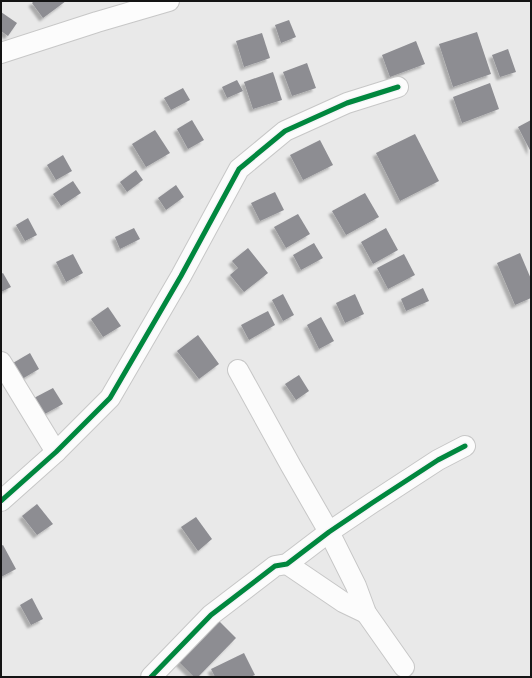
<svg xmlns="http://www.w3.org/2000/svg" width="532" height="678" viewBox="0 0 532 678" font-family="'Fira Sans Condensed',sans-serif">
  <defs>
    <filter id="shadow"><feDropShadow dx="-3.5" dy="3.5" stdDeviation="1" flood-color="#0004"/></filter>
  </defs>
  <rect width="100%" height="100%" fill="#e9e9e9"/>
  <g fill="#8d8d92" filter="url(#shadow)">
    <path d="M34 1H66L43 18 32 3Z"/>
    <path d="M1 12 17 23 8 36 1 31Z"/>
    <path d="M289 20 296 37 281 43 275 25Z"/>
    <path d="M477 32 491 74 453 87 439 44Z"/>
    <path d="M262 33 270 58 244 67 236 41Z"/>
    <path d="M416 41 425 64 390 77 382 55Z"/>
    <path d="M508 49 516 72 500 77 492 55Z"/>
    <path d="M307 63 316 88 292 96 283 72Z"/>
    <path d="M273 72 282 100 253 109 244 82Z"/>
    <path d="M237 80 243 91 227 98 222 87Z"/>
    <path d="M490 83 499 109 462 123 453 97Z"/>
    <path d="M183 88 190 100 171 110 164 98Z"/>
    <path d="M192 120 204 140 188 149 177 129Z"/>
    <path d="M531 120V152L518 127Z"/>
    <path d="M155 130 170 153 146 167 132 144Z"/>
    <path d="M415 134 439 181 400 201 376 153Z"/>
    <path d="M320 140 333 165 303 180 290 155Z"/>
    <path d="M63 155 72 171 56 180 47 165Z"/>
    <path d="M136 170 143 180 127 192 120 182Z"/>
    <path d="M73 181 81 193 61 206 53 194Z"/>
    <path d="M176 185 184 197 166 210 158 198Z"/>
    <path d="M275 192 284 210 260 221 251 203Z"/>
    <path d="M365 193 379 217 346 235 332 211Z"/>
    <path d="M298 214 310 234 286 248 274 227Z"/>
    <path d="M28 218 37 235 25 241 16 225Z"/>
    <path d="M134 228 140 239 120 249 115 237Z"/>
    <path d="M386 228 398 250 373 264 361 242Z"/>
    <path d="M314 243 323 258 301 270 293 255Z"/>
    <path d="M248 248 268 273 244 292 230 275 238 268 232 261Z"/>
    <path d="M520 253 531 279V298L515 305 497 263Z"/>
    <path d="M73 254 83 273 66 282 56 262Z"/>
    <path d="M404 254 415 275 388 289 377 268Z"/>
    <path d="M3 273 11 287 1 292V274Z"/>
    <path d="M423 288 429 301 406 311 401 299Z"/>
    <path d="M283 294 294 315 283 321 272 300Z"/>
    <path d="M355 294 364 314 345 323 336 303Z"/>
    <path d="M108 307 121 326 103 337 91 319Z"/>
    <path d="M268 311 275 325 249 340 241 325Z"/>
    <path d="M321 317 334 341 319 349 307 325Z"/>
    <path d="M198 335 219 364 199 379 177 351Z"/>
    <path d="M30 353 39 369 22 379 13 363Z"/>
    <path d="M299 375 309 391 296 400 285 384Z"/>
    <path d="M53 388 63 404 43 415 34 398Z"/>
    <path d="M37 504 53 524 37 535 22 516Z"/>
    <path d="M196 517 212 539 198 551 181 527Z"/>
    <path d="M3 545 16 569 1 577V546Z"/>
    <path d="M32 598 43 619 31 625 20 605Z"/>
    <path d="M218 620 236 638 198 677H194L178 661Z"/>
    <path d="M244 653 255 675 250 677H215L211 669Z"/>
  </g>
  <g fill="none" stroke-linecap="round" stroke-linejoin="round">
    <defs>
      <g id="street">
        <path d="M1 53 97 22 169 1"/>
        <path d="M1 362 56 452"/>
        <path d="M238 370 291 466 329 532 356 586 366 613 404 667"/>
        <path d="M1 501 56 452 110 398 181 276 239 169 285 131 347 103 398 87"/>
        <path d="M287 564 343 602 366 613"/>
        <path d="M151 677 211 615 275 566 287 564 329 532 372 503 438 460 465 446"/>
      </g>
    </defs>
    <use href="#street" stroke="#c7c7c7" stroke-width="22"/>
    <use href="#street" stroke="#fcfcfc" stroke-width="20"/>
    <defs>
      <g id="cycleway">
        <path d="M1 501 56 452 110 398 181 276 239 169 285 131 347 103 398 87"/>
        <path d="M151 677 211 615 275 566 287 564 329 532 372 503 438 460 465 446"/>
      </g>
    </defs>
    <use href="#cycleway" stroke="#f5f5f8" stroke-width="8"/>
    <use href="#cycleway" stroke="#00873e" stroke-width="5"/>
  </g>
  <rect width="532" height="678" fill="none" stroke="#141414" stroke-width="4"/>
</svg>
